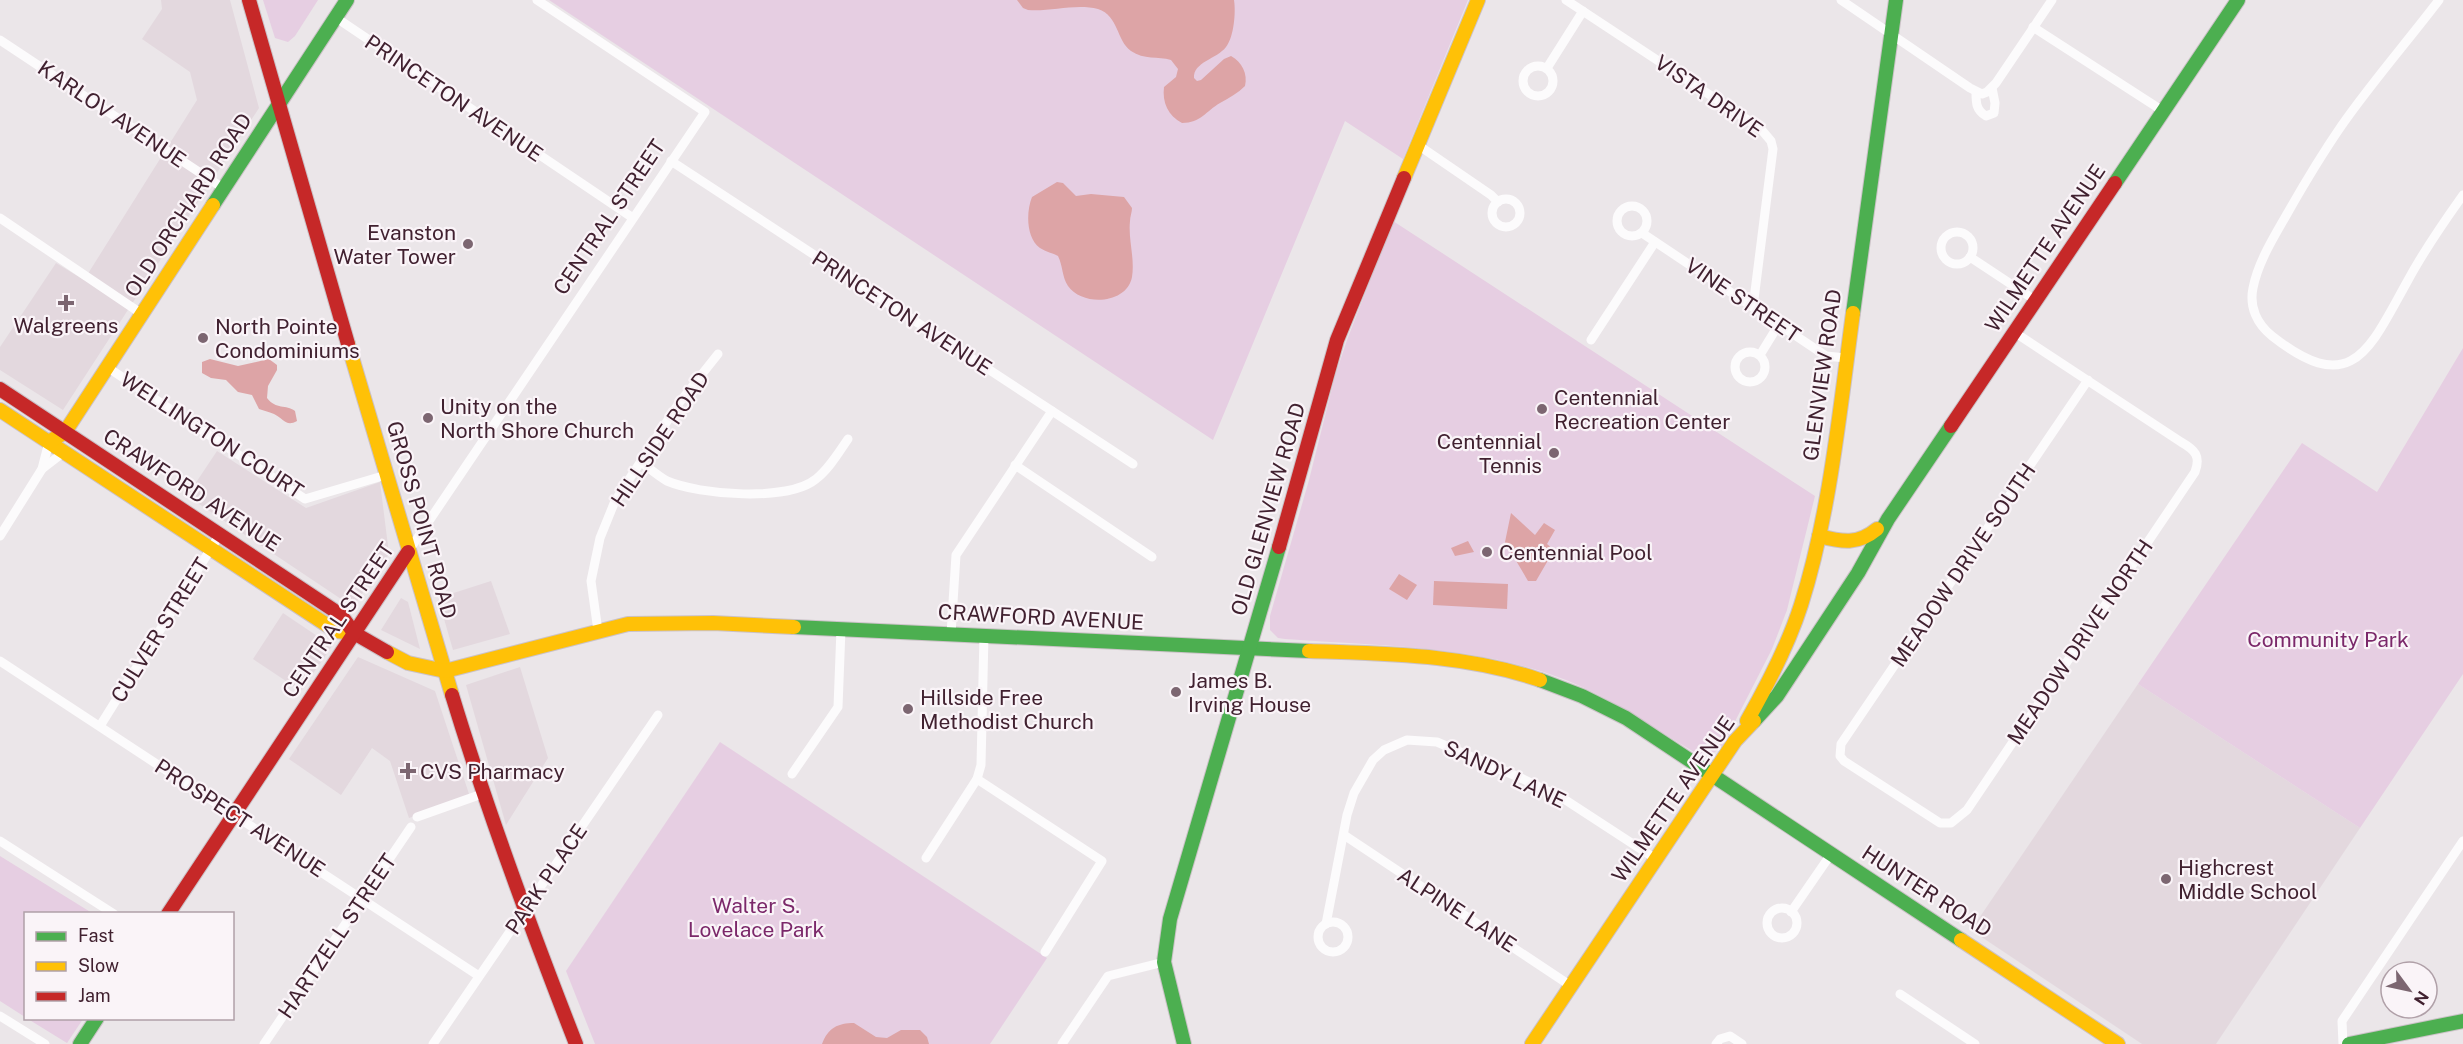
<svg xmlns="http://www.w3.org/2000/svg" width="2463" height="1044" viewBox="0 0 2463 1044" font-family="'Public Sans',sans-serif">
  <rect width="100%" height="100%" fill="#ebe6e9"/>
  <g fill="#e3d8de">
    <path d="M161 0H230L259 108 63 410 0 370V347L56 263 84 280 197 100 190 72 142 39 162 9Z"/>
    <path d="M217 451 306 508 380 482 389 554 353 607 187 496Z"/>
    <path d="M491 581 510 634 453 650 438 598Z"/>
    <path d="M401 598 408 602 420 649 381 630Z"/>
    <path d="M283 613 332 646 301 691 253 659Z"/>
    <path d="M358 657 435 691 470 797 409 818 390 761 372 748 341 795 289 759Z"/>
    <path d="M520 667 548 758 506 825 466 685Z"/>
    <path d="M2138 684 2360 828 2216 1044H2142L1971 930Z"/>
  </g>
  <g fill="#e6cee2">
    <path d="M263 0H318L295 36 288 42 275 38Z"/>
    <path d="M549 0H1468L1403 159 1345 121 1213 440Z"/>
    <path d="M1393 221 1815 496 1787 610 1772 649 1724 743C1715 755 1707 757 1694 752 1652 727 1611 698 1566 680 1477 645 1379 646 1285 639L1278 638 1270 630V616L1309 480 1335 376 1347 340Z"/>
    <path d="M2463 348V674L2360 828 2138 684 2302 443 2377 492Z"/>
    <path d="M720 742 1047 958 990 1044H595L566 971Z"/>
    <path d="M0 856 92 913 26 914 25 1017 0 1001Z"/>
    <path d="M28 1019H83L67 1043Z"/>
  </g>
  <g fill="#dda4a6">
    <path d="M1017 0H1234C1236 12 1234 37 1226 47 1217 59 1193 62 1194 78L1197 81 1201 80 1224 59 1231 56C1242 62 1248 74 1245 86 1238 93 1229 98 1220 103 1206 111 1201 123 1182 123 1168 116 1162 102 1164 87L1176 77 1178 69 1171 60C1158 56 1144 60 1131 51 1116 40 1119 16 1098 9 1076 3 1050 12 1028 10L1023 8Z"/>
    <path d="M1057 182 1063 183 1076 196 1091 194 1124 197 1132 208C1132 212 1130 217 1130 221 1128 239 1135 258 1132 277 1127 304 1083 307 1068 286 1062 277 1063 266 1058 256 1053 253 1046 252 1040 248 1026 238 1026 212 1032 197Z"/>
    <path d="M210 359 238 366 269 359 277 365V370L268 386 267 398C276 410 286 404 295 411L297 421C286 427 284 419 274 414 270 412 264 411 259 409L252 395 238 392 226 380 211 378 202 373V362Z"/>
    <path d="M1511 513 1535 535 1544 523 1555 530 1547 544 1554 550 1536 581H1528L1505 542Z"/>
    <path d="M1468 541 1474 552 1455 556 1451 548Z"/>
    <path d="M1399 574 1417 585 1407 600 1389 589Z"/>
    <path d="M1434 581 1508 584 1507 609 1433 605Z"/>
    <path d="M854 1023 876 1037 887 1038 901 1030H920L927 1037 929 1044H822C828 1028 838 1023 854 1023Z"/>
  </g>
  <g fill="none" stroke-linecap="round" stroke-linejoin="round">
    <defs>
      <g id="fast">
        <path d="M2115 183 2238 0"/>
        <path d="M213 205 347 0"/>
        <path d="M1853 313 1896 0"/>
        <path d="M794 627 1309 651"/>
        <path d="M1540 680 1582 696 1626 718 1961 940"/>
        <path d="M1754 721 1777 696 1858 573 1888 519 1951 426"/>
        <path d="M80 1044 97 1018"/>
        <path d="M1184 1044 1164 962 1170 919 1279 547"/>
        <path d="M2349 1044 2463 1021"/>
      </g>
      <g id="slow">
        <path d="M1404 178 1478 0"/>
        <path d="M348 344 452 695"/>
        <path d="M0 410 336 631 354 633"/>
        <path d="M49 442 65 432 213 205"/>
        <path d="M1819 536C1842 542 1858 545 1877 529"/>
        <path d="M1309 651C1387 654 1465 654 1540 680"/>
        <path d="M387 652 408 663 445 671 628 624 713 623 794 627"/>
        <path d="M1747 721C1768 684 1788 646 1801 605 1830 514 1840 408 1853 313"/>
        <path d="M1961 940 2118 1044"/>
        <path d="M1532 1044 1735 741 1754 721"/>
      </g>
      <g id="jam">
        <path d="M249 0 348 344"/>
        <path d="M0 389 341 615 354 633 387 652"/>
        <path d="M1951 426 2115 183"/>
        <path d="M1279 547 1337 340 1404 178"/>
        <path d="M452 695C488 813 531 929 576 1044"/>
        <path d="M168 914 408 552"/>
      </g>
    </defs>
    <use href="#fast" stroke="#cbc2c7" stroke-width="16"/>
    <use href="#slow" stroke="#cbc2c7" stroke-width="16"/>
    <use href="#jam" stroke="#cbc2c7" stroke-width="16"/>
    <g stroke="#fcfbfc" stroke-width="9">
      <path d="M1566 0 1760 128 1771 141 1773 149 1753 307"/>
      <path d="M1841 0 1970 88 1982 94 1987 92 1996 83 2052 0"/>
      <path d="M2439 0C2407 42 2372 82 2342 125 2322 154 2304 184 2287 214 2274 237 2258 262 2253 288 2249 307 2257 324 2272 336 2352 399 2369 350 2407 282 2423 252 2443 223 2463 195"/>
      <path d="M335 17 633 218"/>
      <path d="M2033 27 2163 111"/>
      <path d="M0 40 223 188"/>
      <circle cx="1538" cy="81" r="15"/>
      <path d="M1547 68 1583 11"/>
      <path d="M1976 92C1976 103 1976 110 1986 116L1994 113 1995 103 1992 88"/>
      <path d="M1418 145 1491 195 1498 202"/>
      <path d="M671 161 1133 464"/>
      <circle cx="1506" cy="213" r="14"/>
      <circle cx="1632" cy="221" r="15"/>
      <path d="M0 218 142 314"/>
      <circle cx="1957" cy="248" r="16"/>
      <path d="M1642 233 1826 356 1846 358"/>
      <path d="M1970 257 2035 300"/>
      <path d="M2014 332 2181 442C2195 450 2201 456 2195 472L1967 810 1951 823H1940L1844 761 1840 756 1841 744 2088 380"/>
      <path d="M1591 340 1655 242"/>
      <circle cx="1750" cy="367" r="15"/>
      <path d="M1760 355 1779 324"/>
      <path d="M107 367 305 499 386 475"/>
      <path d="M641 462C649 468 658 476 667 481 700 495 788 502 816 479 829 469 839 452 848 439"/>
      <path d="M1015 465 1152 557"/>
      <path d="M42 469 64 452"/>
      <path d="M0 536 42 469 49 442"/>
      <path d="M408 552 705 112 537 0"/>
      <path d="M598 631 591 581 600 538 615 501 679 403 718 354"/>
      <path d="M951 634 956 555 1052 411"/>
      <path d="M0 661 479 976"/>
      <path d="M100 726 220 534"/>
      <path d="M792 774 838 707 841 629"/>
      <path d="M977 779 1102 861 1045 952"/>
      <path d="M417 817 482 794"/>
      <path d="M1344 835 1571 986"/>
      <path d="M0 841 114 914"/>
      <path d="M926 858 977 779 981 765 984 635"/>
      <circle cx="1782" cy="923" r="15"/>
      <path d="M1791 912 1831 854"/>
      <circle cx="1333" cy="937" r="15"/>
      <path d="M1326 924 1347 815 1354 793 1373 760 1384 750 1407 740 1437 742 1523 779 1564 799 1656 859"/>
      <path d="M1900 994 1975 1044"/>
      <path d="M0 1016 45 1044"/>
      <path d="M264 1044 411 827"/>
      <path d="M433 1044 658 715"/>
      <path d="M1062 1044 1108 976 1164 962"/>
      <path d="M1716 1044 1720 1039 1730 1036 1742 1044"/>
      <path d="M2343 1044 2342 1021 2463 841"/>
    </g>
    <use href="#fast" stroke="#4caf50" stroke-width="14"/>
    <use href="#slow" stroke="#ffc107" stroke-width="14"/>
    <use href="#jam" stroke="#c62828" stroke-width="14"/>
  </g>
  <g fill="#7c6671" stroke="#faf4f8" stroke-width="2">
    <circle cx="468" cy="244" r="6"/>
    <path d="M63 294h6v6h6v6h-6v6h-6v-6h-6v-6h6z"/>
    <circle cx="203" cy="338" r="6"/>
    <circle cx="1542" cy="409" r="6"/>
    <circle cx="428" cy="418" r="6"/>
    <circle cx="1554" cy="453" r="6"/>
    <circle cx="1487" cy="552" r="6"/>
    <circle cx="1176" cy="692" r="6"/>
    <circle cx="908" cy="709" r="6"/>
    <path d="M405 762h6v6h6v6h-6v6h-6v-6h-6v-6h6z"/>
    <circle cx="2166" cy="879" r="6"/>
  </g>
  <g text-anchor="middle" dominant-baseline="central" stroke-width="4.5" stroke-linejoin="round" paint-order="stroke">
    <g font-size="21" fill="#412130" stroke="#faf4f8">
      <text transform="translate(1709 96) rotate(35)">VISTA DRIVE</text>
      <text transform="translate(454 98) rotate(34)">PRINCETON AVENUE</text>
      <text transform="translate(112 114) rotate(34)">KARLOV AVENUE</text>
      <text transform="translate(188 205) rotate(-57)">OLD ORCHARD ROAD</text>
      <text transform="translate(609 217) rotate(-56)">CENTRAL STREET</text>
      <text transform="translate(2045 248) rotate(-56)">WILMETTE AVENUE</text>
      <text transform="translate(1743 300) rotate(34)">VINE STREET</text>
      <text transform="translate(902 313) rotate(33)">PRINCETON AVENUE</text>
      <text transform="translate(1822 375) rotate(-82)">GLENVIEW ROAD</text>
      <text transform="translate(212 435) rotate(33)">WELLINGTON COURT</text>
      <text transform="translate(660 439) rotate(-56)">HILLSIDE ROAD</text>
      <text transform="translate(192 490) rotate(33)">CRAWFORD AVENUE</text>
      <text transform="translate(1268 509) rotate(-74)">OLD GLENVIEW ROAD</text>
      <text transform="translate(422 520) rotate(74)">GROSS POINT ROAD</text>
      <text transform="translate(1963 565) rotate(-56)">MEADOW DRIVE SOUTH</text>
      <text transform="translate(1041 617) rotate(3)">CRAWFORD AVENUE</text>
      <text transform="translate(338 620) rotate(-56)">CENTRAL STREET</text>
      <text transform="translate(160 630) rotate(-58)">CULVER STREET</text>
      <text transform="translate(2080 642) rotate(-56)">MEADOW DRIVE NORTH</text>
      <text transform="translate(1505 774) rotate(25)">SANDY LANE</text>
      <text transform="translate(1673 799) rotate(-55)">WILMETTE AVENUE</text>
      <text transform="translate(240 818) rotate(33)">PROSPECT AVENUE</text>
      <text transform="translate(546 879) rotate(-56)">PARK PLACE</text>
      <text transform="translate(1927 891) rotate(33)">HUNTER ROAD</text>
      <text transform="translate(1457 910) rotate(33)">ALPINE LANE</text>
      <text transform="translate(337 936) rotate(-56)">HARTZELL STREET</text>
    </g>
    <g font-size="21" fill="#412130" stroke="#faf4f8" text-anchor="start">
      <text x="456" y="232" text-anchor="end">Evanston<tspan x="456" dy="24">Water Tower</tspan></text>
      <text x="66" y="325" text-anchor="middle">Walgreens</text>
      <text x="215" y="326">North Pointe<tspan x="215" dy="24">Condominiums</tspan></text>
      <text x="1554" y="397">Centennial<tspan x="1554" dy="24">Recreation Center</tspan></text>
      <text x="440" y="406">Unity on the<tspan x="440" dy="24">North Shore Church</tspan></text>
      <text x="1542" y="441" text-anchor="end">Centennial<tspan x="1542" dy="24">Tennis</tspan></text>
      <text x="1499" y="552">Centennial Pool</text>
      <text x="1188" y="680">James B.<tspan x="1188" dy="24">Irving House</tspan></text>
      <text x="920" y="697">Hillside Free<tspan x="920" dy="24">Methodist Church</tspan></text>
      <text x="420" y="771">CVS Pharmacy</text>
      <text x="2178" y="867">Highcrest<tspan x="2178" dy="24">Middle School</tspan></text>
    </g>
    <g font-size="21" fill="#7b286a" stroke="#faf4f8">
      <text x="2328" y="639">Community Park</text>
      <text x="756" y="905">Walter S.<tspan x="756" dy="24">Lovelace Park</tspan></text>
    </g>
  </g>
  <rect x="24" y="912" width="210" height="108" fill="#faf4f8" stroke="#b0a0a8" stroke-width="1.5"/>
  <rect x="36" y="932" width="30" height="9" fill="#4caf50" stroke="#b0a0a8" stroke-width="1.5"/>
  <text x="78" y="942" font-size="18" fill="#412130">Fast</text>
  <rect x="36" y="962" width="30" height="9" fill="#ffc107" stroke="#b0a0a8" stroke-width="1.5"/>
  <text x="78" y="972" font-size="18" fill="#412130">Slow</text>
  <rect x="36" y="992" width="30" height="9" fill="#c62828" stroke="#b0a0a8" stroke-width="1.5"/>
  <text x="78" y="1002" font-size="18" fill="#412130">Jam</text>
  <g transform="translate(2409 990) rotate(123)"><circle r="28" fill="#faf4f8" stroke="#b0a0a8" stroke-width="1.5"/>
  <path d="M0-4.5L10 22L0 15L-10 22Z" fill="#7c6671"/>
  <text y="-9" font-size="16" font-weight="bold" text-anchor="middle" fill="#412130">N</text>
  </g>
</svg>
